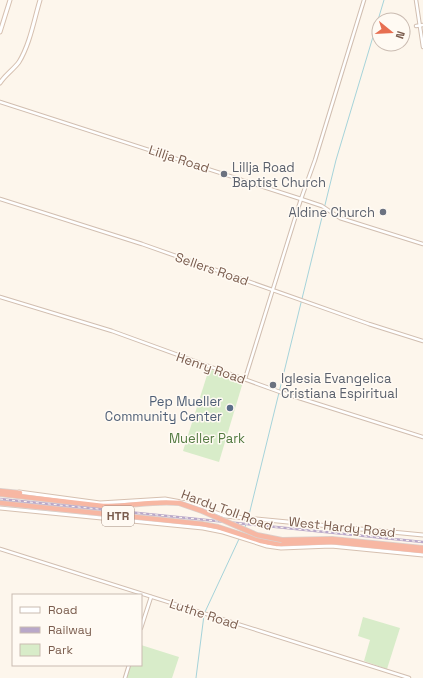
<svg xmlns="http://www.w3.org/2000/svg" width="423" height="678" viewBox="0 0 423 678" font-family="'Space Grotesk',sans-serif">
  <rect width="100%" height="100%" fill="#fdf6ec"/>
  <g fill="#d8ecc9">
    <path d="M209 369 243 382 219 462 183 451Z"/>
    <path d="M363 617 400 628 387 669 364 661 370 640 358 636Z"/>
    <path d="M141 645 179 657 172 678H126L131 665H141Z"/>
  </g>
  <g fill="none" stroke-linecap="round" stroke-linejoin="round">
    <g stroke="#a5d3da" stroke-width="1">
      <path d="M245 527 249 515 336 160 384 0"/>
      <path d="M205 612 239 539"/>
      <path d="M196 678 204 615"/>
    </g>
    <defs>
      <g id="tertiary">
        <path d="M416 0 423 47"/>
        <path d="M416 26 423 25"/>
        <path d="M0 102 301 199 322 206 340 218 423 244"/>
        <path d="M0 199 142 244 369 324 423 341"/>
        <path d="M0 297 112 331 280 392 423 437"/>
        <path d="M245 379 301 199 315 160 364 0"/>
        <path d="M0 549 409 678"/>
        <path d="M141 628 151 597"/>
        <path d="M125 678 129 665"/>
      </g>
      <g id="secondary">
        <path d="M0 32 10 0"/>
        <path d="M0 83C5 75 13 70 19 62 30 44 34 20 40 0"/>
        <path d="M19 492 100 503 165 499 192 504 225 516 423 535"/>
        <path d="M0 508 203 528 223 532 267 546 281 548 331 546 423 555"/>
      </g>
      <g id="motorway">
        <path d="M0 491 20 493"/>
        <path d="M0 494 103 506C128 507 153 500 179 503"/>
        <path d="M0 503 202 524 218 527 261 541 277 544 333 542 423 551"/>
        <path d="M282 540 332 539 423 548"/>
      </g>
    </defs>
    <use href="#tertiary" stroke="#d1beb0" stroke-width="4.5"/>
    <use href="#secondary" stroke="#d6c0b0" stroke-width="5"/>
    <use href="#motorway" stroke="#dad1cd" stroke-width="6"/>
    <use href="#tertiary" stroke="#fff" stroke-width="2.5"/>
    <use href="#secondary" stroke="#fff" stroke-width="3"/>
    <use href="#motorway" stroke="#f7b7a3" stroke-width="4.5"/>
    <defs>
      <path id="rail" d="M0 499 423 542"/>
    </defs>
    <use href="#rail" stroke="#b9a8c9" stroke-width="2.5"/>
    <use href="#rail" stroke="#fffaf3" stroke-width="1" stroke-dasharray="3" stroke-linecap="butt"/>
    <defs>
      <path id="motorway-bridge" d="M179 503 202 511 257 535 282 540"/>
    </defs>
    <use href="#motorway-bridge" stroke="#dad1cd" stroke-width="6" stroke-linecap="butt"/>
    <use href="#motorway-bridge" stroke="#f7b7a3" stroke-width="4.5"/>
  </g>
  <g fill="#6b7280" stroke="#fffaf3" stroke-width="1.5">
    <circle cx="224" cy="174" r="4"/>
    <circle cx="383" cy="212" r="4"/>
    <circle cx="273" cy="385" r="4"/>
  </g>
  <circle fill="#5c6f8a" stroke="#fffaf3" stroke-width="1.5" cx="230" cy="408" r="4"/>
  <g text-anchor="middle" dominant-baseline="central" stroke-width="3" stroke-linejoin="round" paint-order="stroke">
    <rect fill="#fffaf3" stroke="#a28b7f" stroke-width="1" x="102" y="506" width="32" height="20" rx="3"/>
    <g font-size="12" font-weight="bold" fill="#7a5c4d">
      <text x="118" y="516">HTR</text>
    </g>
    <g font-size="13" fill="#7a5c4d" stroke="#fffaf3">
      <text transform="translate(179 159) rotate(18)">Lillja Road</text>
      <text transform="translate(212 269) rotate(19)">Sellers Road</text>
      <text transform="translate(211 368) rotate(19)">Henry Road</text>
      <text transform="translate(227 510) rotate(20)">Hardy Toll Road</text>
      <text transform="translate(342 527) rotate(6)">West Hardy Road</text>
      <text transform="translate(204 614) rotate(18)">Luthe Road</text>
    </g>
    <g font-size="13" fill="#5b616d" stroke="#fffaf3" text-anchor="start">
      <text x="232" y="167">Lillja Road<tspan x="232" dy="15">Baptist Church</tspan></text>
      <text x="375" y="212" text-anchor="end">Aldine Church</text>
      <text x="281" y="378">Iglesia Evangelica<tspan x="281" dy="15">Cristiana Espiritual</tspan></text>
    </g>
    <g font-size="13" fill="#4e5e75" stroke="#fffaf3" text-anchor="end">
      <text x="222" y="401">Pep Mueller<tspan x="222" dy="15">Community Center</tspan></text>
    </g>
    <g font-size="13" fill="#537a41" stroke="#fffaf3">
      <text x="207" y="438">Mueller Park</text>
    </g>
  </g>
  <rect x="12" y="594" width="130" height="72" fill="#fffaf3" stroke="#cabbb1"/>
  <rect x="20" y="607" width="20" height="6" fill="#ffffff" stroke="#cabbb1"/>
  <text x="48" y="614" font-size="12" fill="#7a5c4d">Road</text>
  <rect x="20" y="627" width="20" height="6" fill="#b9a8c9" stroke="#cabbb1"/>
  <text x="48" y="634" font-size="12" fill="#7a5c4d">Railway</text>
  <rect x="20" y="644" width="20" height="12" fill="#d8ecc9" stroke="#cabbb1"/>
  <text x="48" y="654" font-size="12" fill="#7a5c4d">Park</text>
  <g transform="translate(391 32) rotate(108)"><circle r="19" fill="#fffaf3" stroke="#cabbb1"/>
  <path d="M0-3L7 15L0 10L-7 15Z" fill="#e76f51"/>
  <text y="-6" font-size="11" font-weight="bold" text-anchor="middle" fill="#7a5c4d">N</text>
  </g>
</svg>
